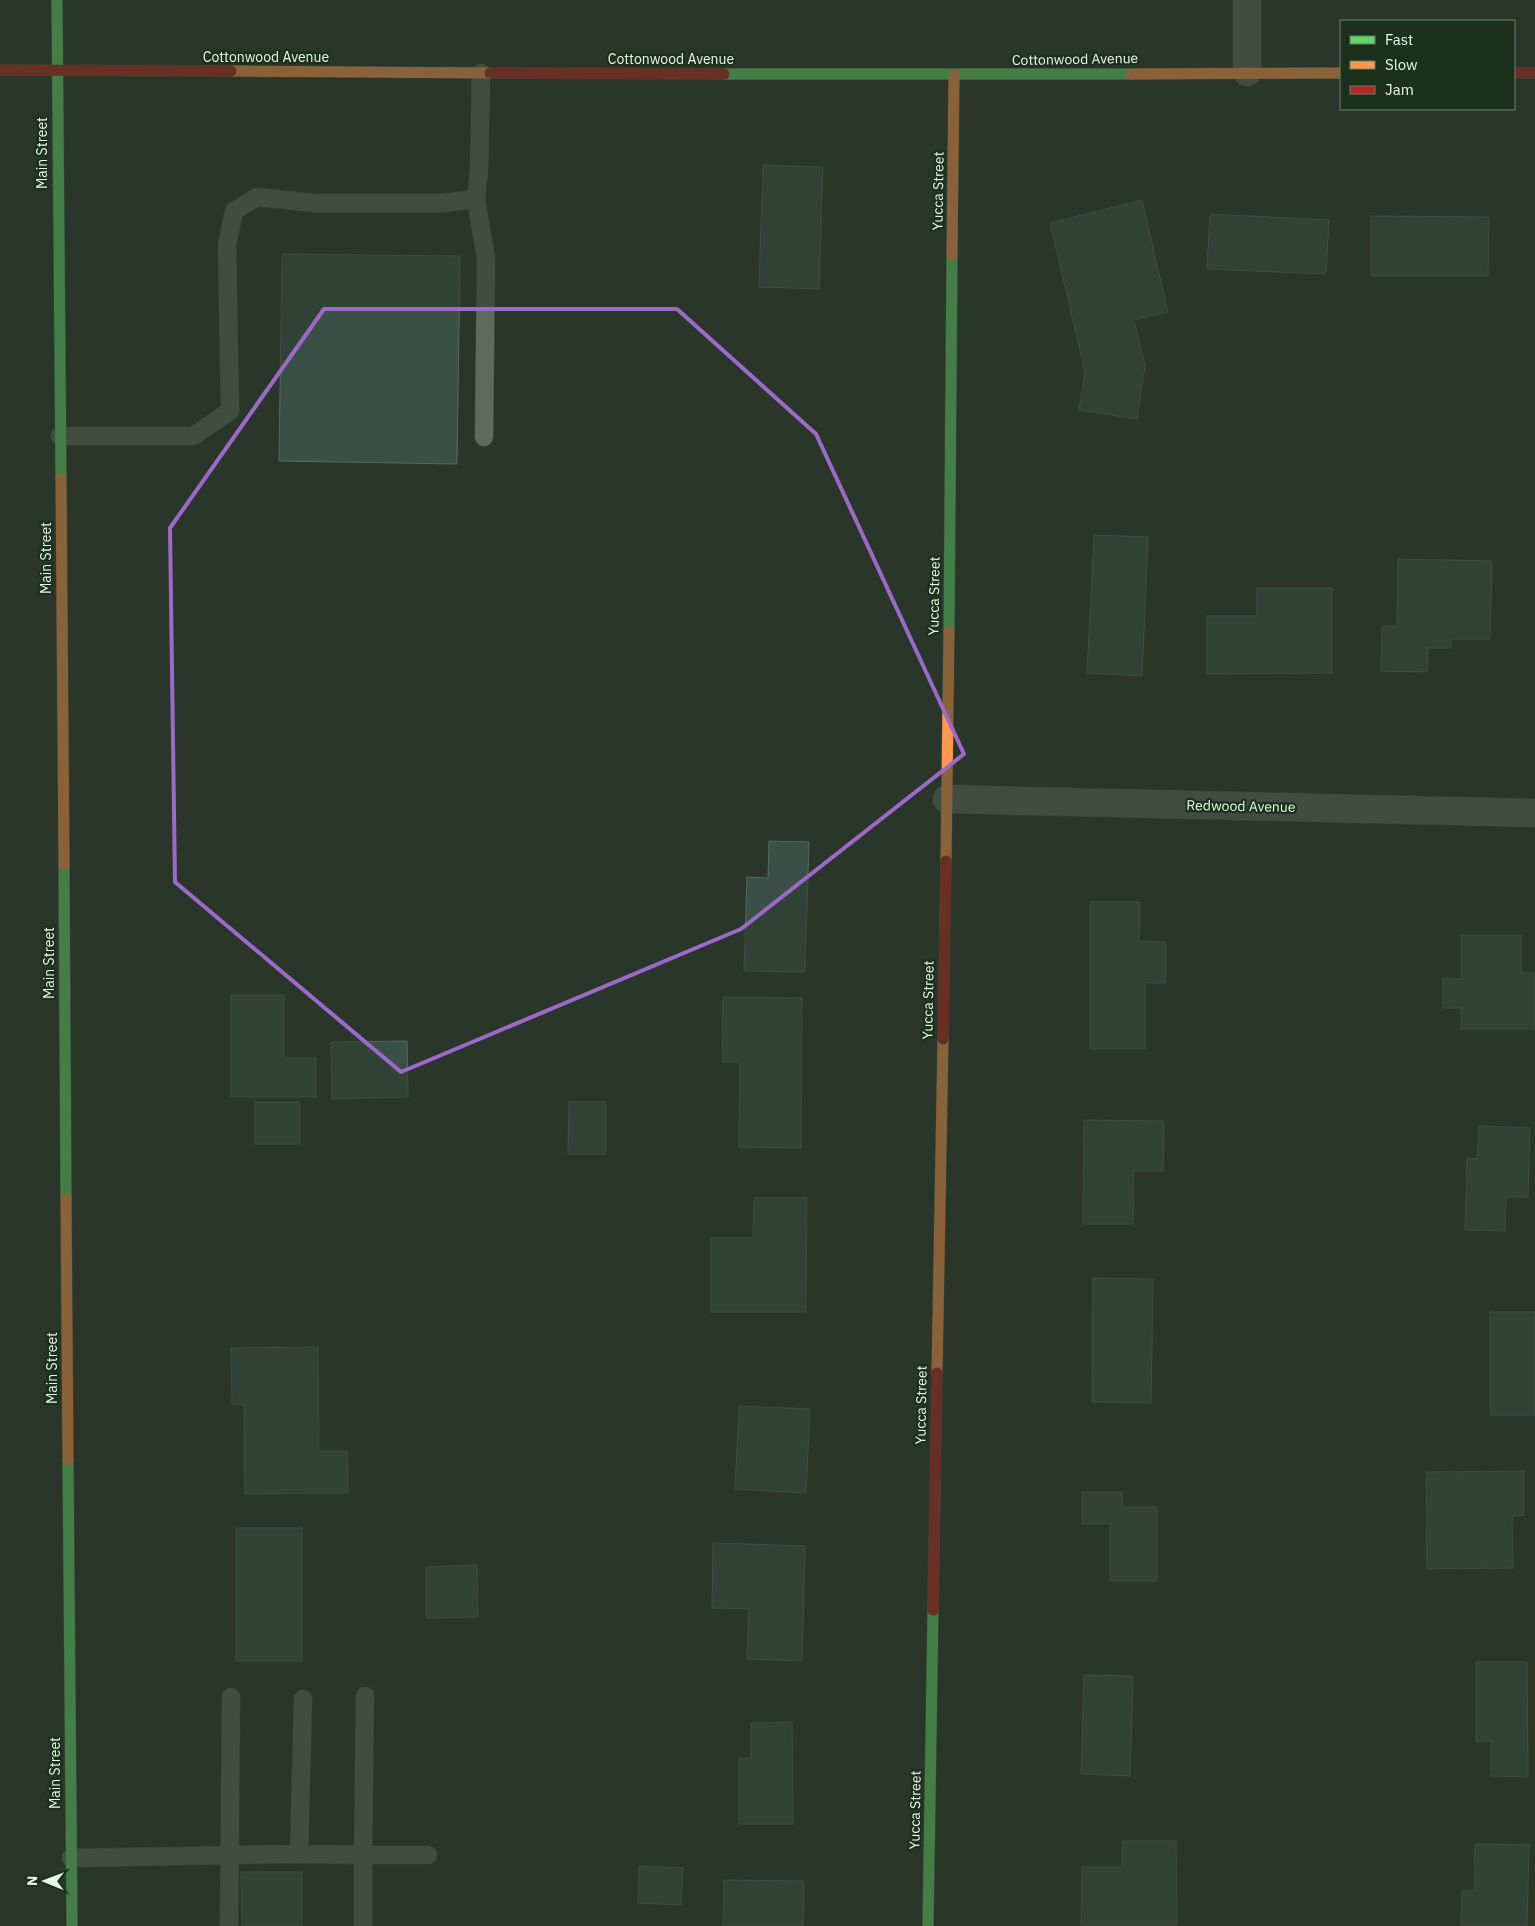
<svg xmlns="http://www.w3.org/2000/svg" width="1535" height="1926" viewBox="0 0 1535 1926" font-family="'IBM Plex Sans',sans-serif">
  <rect width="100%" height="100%" fill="#2a362a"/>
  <g fill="#3a5046" stroke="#5a6860">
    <path d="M763 165 823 167 819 289 759 287Z"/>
    <path d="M1142 200 1168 312 1134 320 1145 366 1137 419 1079 410 1085 372 1050 223Z"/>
    <path d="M1210 214 1329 220 1326 274 1207 269Z"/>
    <path d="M1371 216 1489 217 1488 276H1371Z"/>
    <path d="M282 254 460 256 457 464 279 461Z"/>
    <path d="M1094 535 1148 537 1142 676 1087 673Z"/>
    <path d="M1398 559 1492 561 1490 639H1451V648H1428L1427 672 1381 671 1382 626H1397Z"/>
    <path d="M1257 588H1332V673L1207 674V616H1257Z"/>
    <path d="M769 841 809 842 805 972 744 971 747 877 768 878Z"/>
    <path d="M1090 902H1140L1139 941 1166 942V983H1145V1049H1090Z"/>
    <path d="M1461 935H1521V973H1535V1029H1461V1008H1443V978L1461 979Z"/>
    <path d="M231 995H284V1058H316V1097H231Z"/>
    <path d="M723 997 802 998 801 1148 739 1147 740 1062H722Z"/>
    <path d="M407 1041 408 1097 332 1099 331 1042Z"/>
    <rect x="255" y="1102" width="45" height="42"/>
    <path d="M569 1102H606V1154H568Z"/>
    <path d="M1084 1120 1164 1121 1163 1171H1134L1133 1224H1083Z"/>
    <path d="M1479 1126 1530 1128 1528 1197H1506L1505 1231 1465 1230 1467 1158 1477 1159Z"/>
    <path d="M754 1198H807L806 1312H711V1238H753Z"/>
    <path d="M1093 1278 1153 1279 1151 1403 1092 1402Z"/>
    <rect x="1490" y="1312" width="45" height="103"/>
    <path d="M318 1347 319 1451H347L348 1493 245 1494 244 1405 232 1404 231 1348Z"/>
    <path d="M739 1406 810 1409 806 1493 735 1489Z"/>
    <path d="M1524 1471V1515L1512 1516 1513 1568 1427 1569 1426 1472Z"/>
    <path d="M1082 1492H1122L1123 1507H1157V1581H1110V1524H1082Z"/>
    <rect x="236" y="1528" width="66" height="133"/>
    <path d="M713 1543 805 1546 802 1661 747 1659 749 1609 712 1608Z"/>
    <path d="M477 1565 478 1617 426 1618V1567Z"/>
    <path d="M1476 1662H1527L1528 1777 1491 1776V1741L1476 1742Z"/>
    <path d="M1084 1675 1133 1676 1130 1776 1081 1774Z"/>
    <path d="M792 1722 793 1824H739V1758H751V1723Z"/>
    <path d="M1122 1841H1176L1177 1925H1081L1082 1867H1122Z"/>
    <path d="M1475 1844 1529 1845 1527 1926H1461L1462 1890 1474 1891Z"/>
    <path d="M639 1866 683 1868 681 1905 638 1903Z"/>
    <path d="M241 1872H302V1926H242Z"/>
    <path d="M724 1880 804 1881 803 1926H723Z"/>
  </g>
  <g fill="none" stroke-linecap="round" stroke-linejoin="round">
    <defs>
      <g id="lane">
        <path d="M476 199 486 258 484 437"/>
        <path d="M60 436H193L230 411 227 245 234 211 257 197 314 203H443L476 199 479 170 481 73"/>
        <path d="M299 1854 303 1699"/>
        <path d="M71 1858 299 1854 363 1855 365 1696"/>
        <path d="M229 1926 231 1697"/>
        <path d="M363 1926V1855H428"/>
      </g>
      <g id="street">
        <path d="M1247 0V72"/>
        <path d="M947 799 1535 813"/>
      </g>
      <g id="fast">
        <path d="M57 0 61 478"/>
        <path d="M724 74H1131"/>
        <path d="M949 631 952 255"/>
        <path d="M64 864 66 1198"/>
        <path d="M68 1460 72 1926"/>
        <path d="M928 1926 933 1610"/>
      </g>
      <g id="slow">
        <path d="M231 71 490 73"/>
        <path d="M1131 74 1341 73"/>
        <path d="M952 255 954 75"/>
        <path d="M61 478 64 864"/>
        <path d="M946 861 949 631"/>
        <path d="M66 1198 68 1460"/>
        <path d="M937 1373 943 1039"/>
      </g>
      <g id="jam">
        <path d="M0 70 231 71"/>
        <path d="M490 73 724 74"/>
        <path d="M1514 73H1535"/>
        <path d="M943 1039 946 861"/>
        <path d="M933 1610 937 1373"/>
      </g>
    </defs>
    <use href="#lane" stroke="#465146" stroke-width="19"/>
    <use href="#street" stroke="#465146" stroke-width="29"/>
    <use href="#fast" stroke="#465146" stroke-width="12"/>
    <use href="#slow" stroke="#465146" stroke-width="12"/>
    <use href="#jam" stroke="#465146" stroke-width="12"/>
    <use href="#lane" stroke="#60695f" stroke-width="18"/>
    <use href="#street" stroke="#60695f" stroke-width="28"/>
    <use href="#fast" stroke="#63d668" stroke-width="11"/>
    <use href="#slow" stroke="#ff974d" stroke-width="11"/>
    <use href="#jam" stroke="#b3261e" stroke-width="11"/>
  </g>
  <path d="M0 0H1535V1926H0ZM324 309H677L816 434 964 754 741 929 401 1072 175 882 170 528Z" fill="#2a362a" fill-opacity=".55" fill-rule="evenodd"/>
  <path fill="none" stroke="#9c69cb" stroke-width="4" stroke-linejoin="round" d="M324 309H677L816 434 964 754 741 929 401 1072 175 882 170 528Z"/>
  <g text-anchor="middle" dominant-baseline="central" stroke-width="4.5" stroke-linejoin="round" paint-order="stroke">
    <g font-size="14" fill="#e9f7e8" stroke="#1b311b">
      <text x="266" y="57">Cottonwood Avenue</text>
      <text x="671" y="59">Cottonwood Avenue</text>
      <text transform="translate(1075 59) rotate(-1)">Cottonwood Avenue</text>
      <text transform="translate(42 153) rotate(-90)">Main Street</text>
      <text transform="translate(938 191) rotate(-89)">Yucca Street</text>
      <text transform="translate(46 558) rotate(-90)">Main Street</text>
      <text transform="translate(934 596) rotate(-89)">Yucca Street</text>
      <text transform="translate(1241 806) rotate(1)">Redwood Avenue</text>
      <text transform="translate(49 963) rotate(-90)">Main Street</text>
      <text transform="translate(928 1000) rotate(-89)">Yucca Street</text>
      <text transform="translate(52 1368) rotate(-90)">Main Street</text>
      <text transform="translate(921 1405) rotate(-89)">Yucca Street</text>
      <text transform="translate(55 1773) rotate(-90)">Main Street</text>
      <text transform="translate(915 1810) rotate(-89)">Yucca Street</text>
    </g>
  </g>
  <rect x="1340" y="20" width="175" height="90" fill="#1b311b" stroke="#6d806d"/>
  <rect x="1350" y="36" width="25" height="8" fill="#63d668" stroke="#6d806d"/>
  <text x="1385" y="45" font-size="15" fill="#e9f7e8">Fast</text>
  <rect x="1350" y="61" width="25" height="8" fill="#ff974d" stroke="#6d806d"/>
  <text x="1385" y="70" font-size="15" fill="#e9f7e8">Slow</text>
  <rect x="1350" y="86" width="25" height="8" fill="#b3261e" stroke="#6d806d"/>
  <text x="1385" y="95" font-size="15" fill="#e9f7e8">Jam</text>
  <g transform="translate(45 1881) rotate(271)" stroke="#1b311b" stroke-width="4" paint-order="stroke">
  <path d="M0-4L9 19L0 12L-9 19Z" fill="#e9f7e8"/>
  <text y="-8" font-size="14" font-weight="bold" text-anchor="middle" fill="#e9f7e8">N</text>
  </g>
</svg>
